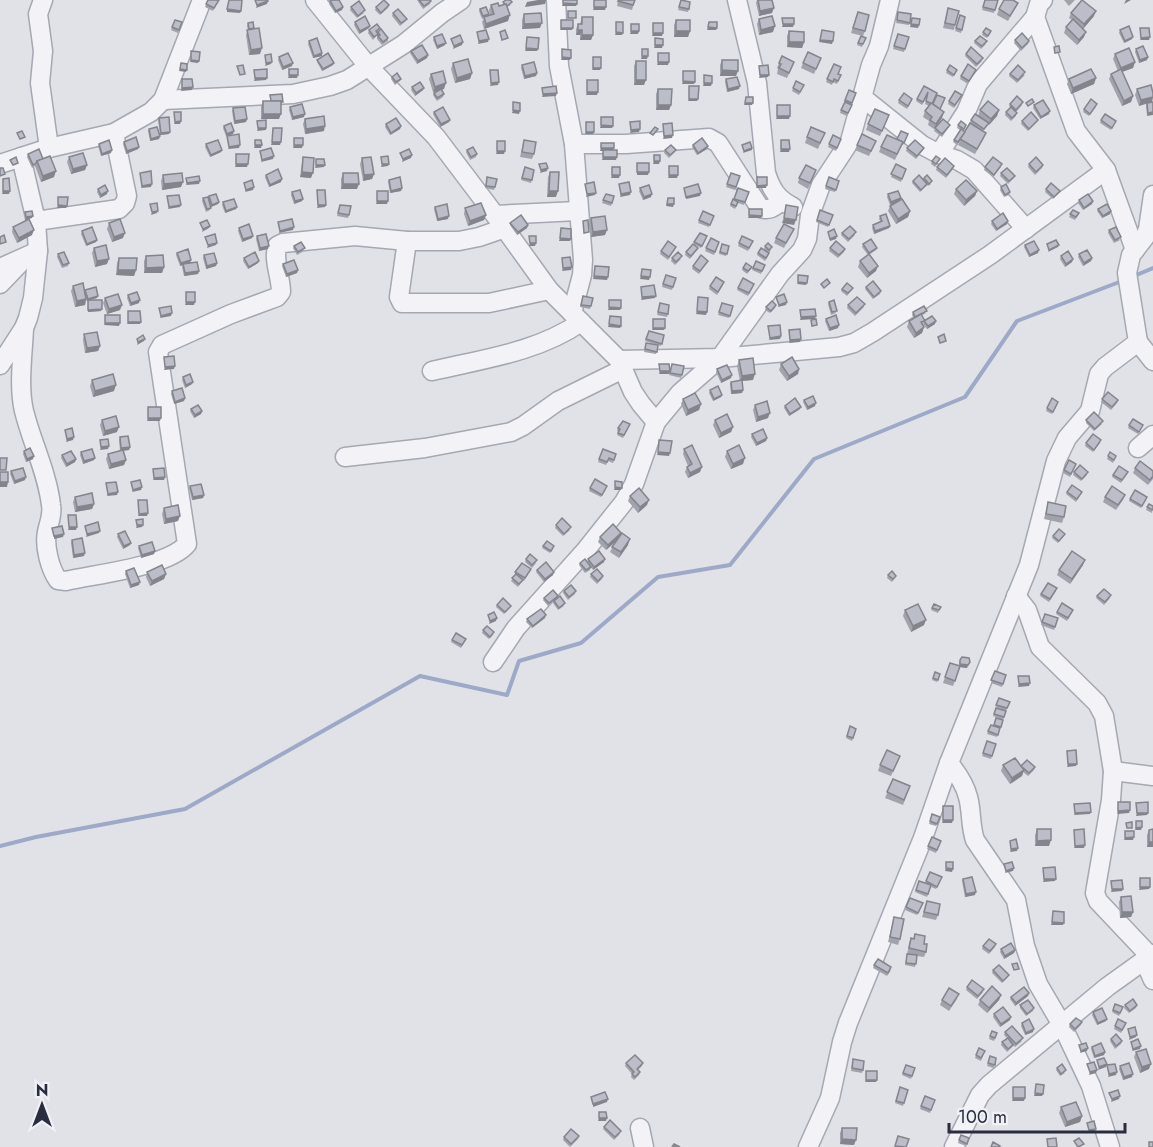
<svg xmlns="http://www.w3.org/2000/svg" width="1153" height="1147" viewBox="0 0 1153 1147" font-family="Jost,sans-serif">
  <rect width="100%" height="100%" fill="#e0e2e8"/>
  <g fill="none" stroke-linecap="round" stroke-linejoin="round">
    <g stroke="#9da9c7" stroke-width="4">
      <path d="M1134 276 1153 268"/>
      <path d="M0 846 36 837 185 809 420 676 507 695 519 661 581 643 658 577 730 565 814 459 965 397 1017 321 1122 281"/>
    </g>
    <defs>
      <g id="minor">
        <path d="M43 0 38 14 43 51 40 83 49 148"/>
        <path d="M315 0 368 66 436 137 495 215 549 290 619 360 633 392 641 404 656 422"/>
        <path d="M556 0 559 66 574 144 583 260 582 275 572 313"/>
        <path d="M737 0 757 83 766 173C771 189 777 199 793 207"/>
        <path d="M1035 17 1076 131 1106 170 1135 250"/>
        <path d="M862 97 922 145 939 154 957 160 974 170 1026 229"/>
        <path d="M163 100 293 94 330 86 347 80 404 44 442 13 461 0"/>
        <path d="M574 144H626L709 138 718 143 760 208C770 211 774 207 782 201"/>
        <path d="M939 154 966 112 978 84 1035 17 1039 4 1043 0"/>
        <path d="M0 164 49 148 114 133 151 112 163 100 202 0"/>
        <path d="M495 215 578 211"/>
        <path d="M36 221 119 209 125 203 127 196 114 133"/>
        <path d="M407 241 399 297 402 303H489L549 290"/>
        <path d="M0 268 38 251"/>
        <path d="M0 284 22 261"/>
        <path d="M24 328C23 354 18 385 24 411 32 443 47 472 51 505 53 515 49 522 47 532 44 546 50 569 58 580L66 581C95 574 168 567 187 544L158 352 162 345 231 314 277 297 281 292C281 277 273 261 277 246L283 243 355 236 407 241H459L479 237 505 228"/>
        <path d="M1138 342 1153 361"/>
        <path d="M619 360 720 358 839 347 854 343 873 332 990 255 1106 170"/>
        <path d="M0 365 24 328 28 318 33 298 38 251 36 221 21 157"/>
        <path d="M432 371C483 359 538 352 581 322"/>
        <path d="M1138 448 1153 435"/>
        <path d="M345 457 425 448 511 432 523 426 558 401 623 369"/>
        <path d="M1016 596 1027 610 1040 647 1097 703 1104 716 1113 771 1111 800 1095 893 1098 901 1150 956"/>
        <path d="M493 662 516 628 585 551 624 502 634 484 656 422 680 393 720 358 780 274 802 250 807 239 810 215 821 185 850 141 871 65 879 46 890 0"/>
        <path d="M949 763C957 773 965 784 968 797 972 811 970 826 975 840L1016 900 1025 946 1038 984 1062 1025 1091 1086 1110 1147"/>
        <path d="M1113 771 1153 776"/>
        <path d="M1144 960 1153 980"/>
        <path d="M640 1128 644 1147"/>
        <path d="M808 1147 830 1098 842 1042 848 1023 923 838 949 763 1029 565 1056 461 1067 438 1090 411 1099 374 1105 367 1138 342 1127 273 1131 255 1145 237 1148 229 1153 195"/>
        <path d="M954 1147 980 1095 989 1085 1107 987 1153 954"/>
      </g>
    </defs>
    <use href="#minor" stroke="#a5a8b2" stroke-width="21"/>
    <use href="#minor" stroke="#f3f3f7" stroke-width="18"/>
  </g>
  <g fill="#a1a3ac">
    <path d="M208 0H219L213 11 205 7Z"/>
    <path d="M417 0H430L431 1 430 4 423 9Z"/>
    <path d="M618 0H635L632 10 617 6Z"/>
    <path d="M681 0 689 9 688 12 678 10Z"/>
    <path d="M757 0H772V13L759 16 756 3Z"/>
    <path d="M985 0H998L994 13 982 10Z"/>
    <path d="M1064 0H1075L1069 6Z"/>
    <path d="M330 1 343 7 342 10 335 13 329 4Z"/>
    <path d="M503 2 511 5 507 7 508 21 484 29 482 22 484 18 482 19 479 11 480 9 489 14 488 16 490 15 489 10 491 5 499 6 503 5Z"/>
    <path d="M1018 3 1008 21 997 15 999 9Z"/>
    <path d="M389 5 388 8 380 15 375 10 376 7Z"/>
    <path d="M351 7 364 13 357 18 350 10Z"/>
    <path d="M948 8 955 25 954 30 943 28Z"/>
    <path d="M898 12 910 23 909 25 896 23Z"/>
    <path d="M393 13 407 19 406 21 400 26 392 16Z"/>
    <path d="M1071 13 1094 16 1083 29 1084 37 1077 45 1064 33 1066 27 1072 20 1069 18Z"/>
    <path d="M524 14 540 28 522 29V20Z"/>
    <path d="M960 15 965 17 961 33 955 31Z"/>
    <path d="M582 17 593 35 591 40H580V35H576V29L578 24H580Z"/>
    <path d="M856 17 865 31 863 36 851 33Z"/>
    <path d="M759 19 773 32 759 35 757 24Z"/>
    <path d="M175 20 182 22 178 33 171 30Z"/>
    <path d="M676 20 690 31 688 37H674V25Z"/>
    <path d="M355 22 370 26 369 28 359 34 354 25Z"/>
    <path d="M248 23 254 28 253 29 260 54 249 55 246 35 248 30 247 26Z"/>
    <path d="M369 30 379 31 388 38V41L382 45 377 39V35L373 40 368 33Z"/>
    <path d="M1120 30 1132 39 1124 43 1119 33Z"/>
    <path d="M789 31 804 42 802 48 787 47V36Z"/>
    <path d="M991 31 987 38 982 35 983 32Z"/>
    <path d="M898 34 909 37 904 52 893 49Z"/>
    <path d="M861 36 866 38 862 47 857 45Z"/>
    <path d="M434 37 445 45 437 49 433 40Z"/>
    <path d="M1015 40 1029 41 1028 44 1021 51 1014 43Z"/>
    <path d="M309 41 322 53V56L313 58 308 44Z"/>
    <path d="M975 41 986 44 981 49 974 43Z"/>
    <path d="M1136 49 1148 57 1147 60 1139 63 1135 52Z"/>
    <path d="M411 51 428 55 427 58 417 64 410 53Z"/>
    <path d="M966 54 982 61 976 67 965 56Z"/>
    <path d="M1115 54 1135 62 1133 68 1122 72 1133 96 1131 102 1122 106 1109 79 1111 74 1118 71 1113 59Z"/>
    <path d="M279 57 292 66 282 70 278 60Z"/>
    <path d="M821 58 814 74 801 68 803 63Z"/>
    <path d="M317 60 334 63 333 65 322 71 317 62Z"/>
    <path d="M722 60 736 76H720V65Z"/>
    <path d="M636 61 644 85H634V66Z"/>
    <path d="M453 63 472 73 470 79 455 83 451 69Z"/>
    <path d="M779 63 792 67 787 78 777 74 778 69 777 68Z"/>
    <path d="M834 64 838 74 841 75 837 84 833 82 832 85 826 82Z"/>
    <path d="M522 65 537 73 536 76 524 79 521 68Z"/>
    <path d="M947 70 956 72 953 77 946 73Z"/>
    <path d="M976 70 968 84 960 79 961 76Z"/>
    <path d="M431 74 444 89 442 90 444 94 443 97 437 101 433 95 434 93 438 91 433 92 429 79Z"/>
    <path d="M1010 74 1025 75 1017 83 1009 76Z"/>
    <path d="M392 77 401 79 400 81 395 85 391 79Z"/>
    <path d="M1096 78 1094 84 1071 94 1067 84 1069 79Z"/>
    <path d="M726 79 739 89 727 92 725 82Z"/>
    <path d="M796 81 804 85 799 95 792 91Z"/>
    <path d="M924 86 932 104 940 109 942 118 934 129 928 125 929 121 923 117 925 111 929 106 925 104 928 95 922 105 916 101Z"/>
    <path d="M412 87 424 88 423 90 415 96 411 90Z"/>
    <path d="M658 89 671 105 669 110H656V94Z"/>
    <path d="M1137 89 1153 93 1152 102 1149 103 1153 102 1147 116 1146 106V103L1139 106 1135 95Z"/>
    <path d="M856 93 847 116 840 113 844 103V102L845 100Z"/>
    <path d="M270 95 282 105H281L279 119H261V106L263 101H270Z"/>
    <path d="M962 95 954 108 948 104 949 101Z"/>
    <path d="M899 100 911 102 907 109 898 103Z"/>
    <path d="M1010 104 1022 105 1016 112V116L1011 121 1005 115 1006 112 1011 108 1009 106Z"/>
    <path d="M1034 105 1049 114 1040 119 1033 108Z"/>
    <path d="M290 107 304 117 292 120 289 110Z"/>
    <path d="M1096 107 1089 116 1083 112 1084 109Z"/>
    <path d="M233 108 247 119 246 122 234 124 232 111Z"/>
    <path d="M980 110H999L997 116 989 125 988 124 983 131 986 133 984 138 975 154 958 145 960 141 957 145 953 142 960 130 957 128 958 125H966L963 131 964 132 975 127 970 123 971 120 978 116Z"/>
    <path d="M434 112 450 120 449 122 440 127 433 114Z"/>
    <path d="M889 115 880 136 866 130 868 124Z"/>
    <path d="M159 118 169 134 160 135 158 120Z"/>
    <path d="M305 119 324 131 305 134 303 124Z"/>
    <path d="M1038 120 1037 122 1028 131 1021 124 1022 121Z"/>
    <path d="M1101 120 1116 121 1111 130 1100 123Z"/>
    <path d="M386 124 401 126 400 129 390 135 385 127Z"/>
    <path d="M224 126 234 131 233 134 226 136 223 128Z"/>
    <path d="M949 127 942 137 934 131 935 128Z"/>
    <path d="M149 129 160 136 159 139 150 141 148 131Z"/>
    <path d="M825 133 818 149 805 143 807 137Z"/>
    <path d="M908 134 903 145H902L895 160 879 152 881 147Z"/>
    <path d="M833 135 841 139 836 151 828 147Z"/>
    <path d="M524 140 534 154 532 159 520 157Z"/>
    <path d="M124 142 139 147 138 149 126 154 123 144Z"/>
    <path d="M99 144 111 153 101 156 98 146Z"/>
    <path d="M206 144 222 150 221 152 210 157 205 147Z"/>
    <path d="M693 145 708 146 707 149 697 155 692 147Z"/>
    <path d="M857 145 874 146 869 156 855 150Z"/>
    <path d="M907 148H924L923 150 916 159 906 151Z"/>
    <path d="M467 150 477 154 476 157 470 160 466 152Z"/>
    <path d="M665 150H676L675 152 669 158 664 153Z"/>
    <path d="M28 154 43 159 54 177 41 182 35 166 32 168 27 157Z"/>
    <path d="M69 157 87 165 85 170 71 174 67 162Z"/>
    <path d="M303 157 311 178 300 177 302 162Z"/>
    <path d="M362 158 374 174 372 179 363 181 360 164Z"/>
    <path d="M940 159 935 167 931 164 932 161Z"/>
    <path d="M896 164 906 169 901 182 891 177Z"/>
    <path d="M1029 164 1043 165 1042 168 1035 175 1028 167Z"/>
    <path d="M954 166 953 169 946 178 936 170 937 167Z"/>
    <path d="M525 167 534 170 531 183 521 180Z"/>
    <path d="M985 167H1001L993 177 984 170Z"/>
    <path d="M816 170 808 189 798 183 799 178Z"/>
    <path d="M550 172 556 197H547L548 177Z"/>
    <path d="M343 173 357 189H341V179Z"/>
    <path d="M731 173 740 176 735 190 726 187Z"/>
    <path d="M1001 173 1015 176 1014 178 1008 184 1000 176Z"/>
    <path d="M163 175 181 187 162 190 161 181Z"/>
    <path d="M266 175 281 182 269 187 265 177Z"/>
    <path d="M487 177 495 187 494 190 485 188Z"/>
    <path d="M829 177 839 181 835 192 825 189Z"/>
    <path d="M924 178 931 184 928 186 927 185 920 192 912 183 913 181 923 179Z"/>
    <path d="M389 180 402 188 401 191 390 193 388 182Z"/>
    <path d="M1001 187 1010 192 1009 195 1004 197 1000 190Z"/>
    <path d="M640 188 651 197 643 200 639 191Z"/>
    <path d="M738 188 749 192 744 205 738 203 735 209 730 206 733 199 734 200Z"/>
    <path d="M98 189 107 194 100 198 97 192Z"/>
    <path d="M956 189 977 191 975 196 964 206 954 194Z"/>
    <path d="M1046 189 1060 191 1059 193 1053 199 1045 192Z"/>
    <path d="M292 192 303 199 302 201 294 204 291 195Z"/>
    <path d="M606 194 614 196 611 206 602 203Z"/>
    <path d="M888 194 901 198 900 200 910 211 908 217 896 224 888 211 890 206 897 202 890 205 887 197Z"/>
    <path d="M209 196 219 202 218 204 211 207 210 210 206 212 202 201 203 198Z"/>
    <path d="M1079 200 1093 201 1092 204 1083 210 1078 203Z"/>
    <path d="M223 202 237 207 236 209 225 213 222 205Z"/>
    <path d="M340 205 349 215 348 218 337 216Z"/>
    <path d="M435 207 448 219 437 221 434 209Z"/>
    <path d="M465 208 486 215 484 220 468 226 464 214Z"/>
    <path d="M1098 209 1111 211 1110 214 1102 218 1097 211Z"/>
    <path d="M820 210 833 215 828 227 816 222Z"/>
    <path d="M1073 210 1079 213 1075 220 1069 217Z"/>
    <path d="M703 211 714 216 709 227 698 223Z"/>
    <path d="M880 216 890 226 889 228 874 234 872 228 873 225 881 222 879 219Z"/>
    <path d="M591 218 605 235 591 237 589 224Z"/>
    <path d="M992 221 1007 224 996 231 991 224Z"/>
    <path d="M109 223 123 238 112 242 107 229Z"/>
    <path d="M510 223 528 225 527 228 517 235 510 225Z"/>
    <path d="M13 227 32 235 17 243 12 232Z"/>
    <path d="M239 228 253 236 252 238 242 242 238 231Z"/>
    <path d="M794 229 784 248 774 243 776 238Z"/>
    <path d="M1109 230 1120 240 1114 243 1108 233Z"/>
    <path d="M82 231 97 240 96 242 86 246 81 234Z"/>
    <path d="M842 233 855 235 848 242 841 235Z"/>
    <path d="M257 236 268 249 259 251 256 239Z"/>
    <path d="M742 236 753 241 748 251 738 246Z"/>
    <path d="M711 238 719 242 714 255 705 251Z"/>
    <path d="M706 239 701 248 695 245 697 250 690 259 685 255 686 252 694 244V242Z"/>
    <path d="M722 244 729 246 726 256 719 254Z"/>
    <path d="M863 244 877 248 876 250 869 255 876 271 867 278 858 267 860 261 868 255 862 247Z"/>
    <path d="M1025 245 1038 253 1029 257 1024 247Z"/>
    <path d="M294 246 304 251 297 255 293 248Z"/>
    <path d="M765 246 771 250 769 253 768 256 765 261 757 255 758 253 766 251 764 249Z"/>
    <path d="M94 248 107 264 95 267 92 253Z"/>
    <path d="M830 248 845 249 844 252 838 258 829 251Z"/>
    <path d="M675 249 668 260 660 254 661 251Z"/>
    <path d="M177 253 191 260 190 263 199 271 198 274 184 276 182 267 183 265 180 266 176 255Z"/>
    <path d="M58 254 69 263 68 266 62 268 57 257Z"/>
    <path d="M1079 254 1092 258 1091 261 1083 266 1078 257Z"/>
    <path d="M204 255 217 263 216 266 206 269 203 258Z"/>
    <path d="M146 256 164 267 162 273H144V261Z"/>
    <path d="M1061 256 1073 259 1072 262 1065 267 1060 259Z"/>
    <path d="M119 258 136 270 134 276 116 275 117 263Z"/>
    <path d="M244 258 258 263 248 269 243 261Z"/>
    <path d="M672 258 681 259 675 265 671 261Z"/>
    <path d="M708 261 699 274 692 269 693 266Z"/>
    <path d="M756 261 765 265 761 274 752 270Z"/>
    <path d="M283 264 298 270 297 273 286 277 282 266Z"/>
    <path d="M743 268 751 269 747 274 742 270Z"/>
    <path d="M666 275 676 278 672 290 662 287Z"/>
    <path d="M723 285 717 295 709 289 710 286Z"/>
    <path d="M73 286 97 298 90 300 101 311 88 312V301H87L86 300 85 305 75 307 71 291Z"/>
    <path d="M753 287 748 296 737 290 738 288Z"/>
    <path d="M866 287 881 291 880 294 873 299 865 289Z"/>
    <path d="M853 288 847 296 841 291 842 289Z"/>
    <path d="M128 295 139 303 130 306 127 298Z"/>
    <path d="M583 296 591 306 590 309 580 307Z"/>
    <path d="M105 298 120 310 107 314 103 303Z"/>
    <path d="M829 302 836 313 831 315 828 304Z"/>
    <path d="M660 303 668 314 667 317 657 315Z"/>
    <path d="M722 303 733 306 729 318 718 315Z"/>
    <path d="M776 305 775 308 770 313 765 310 766 307Z"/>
    <path d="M848 305 864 307 855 316 847 308Z"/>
    <path d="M913 312 926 313 921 316 923 325 924 327 922 333 914 338 907 327 909 321 914 318 912 315Z"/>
    <path d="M826 319 838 328 829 331 825 321Z"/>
    <path d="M924 321 935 324 927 329 923 324Z"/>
    <path d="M649 331 664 335 661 346 658 345 656 354 644 352 646 343 657 345 645 341Z"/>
    <path d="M84 334 100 346 98 351 85 353 83 340Z"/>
    <path d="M739 360 753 380 742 381 743 390 742 393 731 394 730 384 731 382 740 381 737 366Z"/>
    <path d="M672 364 684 366 681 378 669 375Z"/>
    <path d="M781 364 799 369 798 374 787 381 779 370Z"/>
    <path d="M717 369 731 378 721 383 716 372Z"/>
    <path d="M183 377 193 382 192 384 185 388 182 380Z"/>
    <path d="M92 380 114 391 93 397 90 386Z"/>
    <path d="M710 390 722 395 721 397 713 401 709 393Z"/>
    <path d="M172 391 185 398 184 401 174 404 171 394Z"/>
    <path d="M683 399 701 404 699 410 686 416 681 404Z"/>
    <path d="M1102 399 1118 400 1117 403 1111 410 1101 402Z"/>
    <path d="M804 400 815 406 807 410 803 402Z"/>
    <path d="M755 405 768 418 756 422 753 410Z"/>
    <path d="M1057 405 1052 414 1046 411 1047 408Z"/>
    <path d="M785 406 800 409 789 416 784 408Z"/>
    <path d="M191 409 202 411 201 414 194 418 190 411Z"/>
    <path d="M102 420 117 432 103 436 100 425Z"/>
    <path d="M715 420 733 427 731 432 719 438 713 425Z"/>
    <path d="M1086 420 1102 424 1094 431 1086 423Z"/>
    <path d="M630 424 623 438 617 435 619 432 617 431 618 428Z"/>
    <path d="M1129 425H1143L1138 434 1128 428Z"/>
    <path d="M752 434 767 438 766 441 756 446 751 437Z"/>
    <path d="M120 437 130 447 129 450 123 451 126 460 124 465 109 469 106 459 108 454 120 451 119 440Z"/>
    <path d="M1086 443H1100L1093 452 1085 446Z"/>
    <path d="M603 449 616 454 613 463 608 461 606 465 598 462Z"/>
    <path d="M684 449 700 472 688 478 685 472 687 467 688 466 683 454Z"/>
    <path d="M24 451 33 459 26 462 23 454Z"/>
    <path d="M727 451 743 464 731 469 725 457Z"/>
    <path d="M81 452 95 458 94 460 83 464 80 455Z"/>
    <path d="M1110 452 1115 458 1113 463 1107 459Z"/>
    <path d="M62 455 76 459 75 462 66 467 61 458Z"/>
    <path d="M1069 460 1076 464 1070 477 1063 473Z"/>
    <path d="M1135 468 1153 471V479L1148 485 1133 473Z"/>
    <path d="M11 471 25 480 14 484 10 474Z"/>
    <path d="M1074 472 1087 475 1081 481 1073 475Z"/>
    <path d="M1128 472 1121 483 1112 477 1113 475Z"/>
    <path d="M190 486 204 495 203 498 192 500 189 488Z"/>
    <path d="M590 488 606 489 601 497 589 491Z"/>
    <path d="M1067 492H1082L1076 502 1066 494Z"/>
    <path d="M1125 495 1123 500 1116 510 1103 502 1105 497Z"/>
    <path d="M630 496 647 505 638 513 628 501Z"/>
    <path d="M75 497 94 504 92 509 75 512 73 502Z"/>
    <path d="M1130 499 1146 500 1141 508 1129 501Z"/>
    <path d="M1048 502 1064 517 1062 523 1044 519Z"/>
    <path d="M1149 504 1153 506 1152 513 1146 510Z"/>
    <path d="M164 508 178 521 164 524 162 514Z"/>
    <path d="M556 525 570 530 563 536 555 528Z"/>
    <path d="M118 534 131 543 130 545 123 549 117 537Z"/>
    <path d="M1065 534 1058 543 1052 538 1053 536Z"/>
    <path d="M600 537 628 545 619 558 610 552 615 542 606 550 598 542Z"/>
    <path d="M72 540 84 556 73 558 71 543Z"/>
    <path d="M139 546 155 551 154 554 141 558 138 548Z"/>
    <path d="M543 546 553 549 550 553 542 548Z"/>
    <path d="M526 559 536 563 532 568 525 562Z"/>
    <path d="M588 559 604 562 593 570 587 562Z"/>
    <path d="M580 563 591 567 590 570 585 573 579 565Z"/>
    <path d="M1083 565 1070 584 1057 575 1059 570Z"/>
    <path d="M531 569 524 581 523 580 518 587 511 581 515 575V572Z"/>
    <path d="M537 570 553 575 544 582 536 572Z"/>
    <path d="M126 571 139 585 130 588 125 574Z"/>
    <path d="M147 572 166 574 164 579 150 586 146 577Z"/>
    <path d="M591 574 603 576 602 579 597 584 590 577Z"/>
    <path d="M888 575 895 578 892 582 887 578Z"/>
    <path d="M564 591H576L575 594 568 600 563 593Z"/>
    <path d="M1056 591 1049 602 1040 596 1041 594Z"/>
    <path d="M558 596 557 598 564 606 558 610 553 603V601L548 606 543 600 544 598Z"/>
    <path d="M1097 596 1110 598 1104 605 1096 598Z"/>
    <path d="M934 604 941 607 938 613 931 610Z"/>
    <path d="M497 605 511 606 510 608 504 614 496 607Z"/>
    <path d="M905 610 924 625 911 632 903 616Z"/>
    <path d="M1073 610 1067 621 1056 614 1057 612Z"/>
    <path d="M1045 614 1058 618 1054 630 1041 625Z"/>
    <path d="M545 618 532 628 526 622 527 619Z"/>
    <path d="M483 630 493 635 489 639 482 633Z"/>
    <path d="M466 639 461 648 451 642 452 640Z"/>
    <path d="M960 660 969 664 967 668 960 667 953 686 943 683 950 663 959 666V663Z"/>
    <path d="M995 671 1006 675 1002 687 991 683Z"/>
    <path d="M935 672 940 674 937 682 932 680Z"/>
    <path d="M999 698 1010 702 1006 711 996 707Z"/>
    <path d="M996 708 1006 711 1003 720 993 716Z"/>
    <path d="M996 718 1003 720 997 737 987 734 991 725 993 726Z"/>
    <path d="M850 726 856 729 852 741 846 738Z"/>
    <path d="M987 741 996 744 991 759 982 756Z"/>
    <path d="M900 756 891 776 878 771 880 765Z"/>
    <path d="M1003 765 1021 766 1035 767 1034 770 1028 776 1023 772 1022 776 1010 784 1001 771Z"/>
    <path d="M893 779 910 786 903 805 885 798Z"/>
    <path d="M932 814 940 817 936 826 929 824Z"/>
    <path d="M1037 829 1049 846H1035V835Z"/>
    <path d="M1153 829V847H1147V835L1149 830Z"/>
    <path d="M932 837 941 841 936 853 927 849Z"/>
    <path d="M930 872 942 877 936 889 931 887 927 897 915 892 919 881 925 883Z"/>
    <path d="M963 879 975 895 965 897 962 881Z"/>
    <path d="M1121 897 1133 912 1131 917 1120 918 1119 902Z"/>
    <path d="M910 898 923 903 917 915 905 910Z"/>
    <path d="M927 901 938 915 936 920 922 917Z"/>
    <path d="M894 917 900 939 898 945 888 942Z"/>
    <path d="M915 934 924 944 926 952 924 957 917 956 915 967 905 965 909 944 911 938 914 939Z"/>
    <path d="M996 944 995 947 989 954 982 949 983 946Z"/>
    <path d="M1001 949 1015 950 1014 953 1004 959 1000 952Z"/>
    <path d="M874 965 891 970 887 976 873 968Z"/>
    <path d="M993 970 1008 977 1002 983 992 973Z"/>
    <path d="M967 987 983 992 977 999 966 990Z"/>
    <path d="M1029 993 1028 996 1015 1006 1010 999 1011 997Z"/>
    <path d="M1001 995 999 1000 987 1013 978 1005 980 1000Z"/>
    <path d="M957 999 949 1011 940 1005 942 1000Z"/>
    <path d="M1115 1004 1123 1007 1119 1016 1112 1012Z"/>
    <path d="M1020 1005 1034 1008 1033 1011 1026 1016 1020 1008Z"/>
    <path d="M1125 1005H1137L1136 1008 1129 1013 1124 1008Z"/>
    <path d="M1093 1012 1107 1019 1106 1021 1097 1025 1092 1015Z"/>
    <path d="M994 1014 1010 1020 1000 1027 993 1017Z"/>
    <path d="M1082 1022 1081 1025 1074 1032 1069 1027 1070 1024Z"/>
    <path d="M1022 1023 1033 1032 1025 1035 1021 1026Z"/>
    <path d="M1115 1026H1125L1121 1033 1114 1029Z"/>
    <path d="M992 1031 997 1033 994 1041 989 1039Z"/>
    <path d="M1005 1032 1022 1041 1015 1047 1013 1045 1012 1047 1007 1052 1001 1045 1002 1042 1007 1038 1004 1035Z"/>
    <path d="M1111 1039 1122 1041 1121 1044 1115 1049 1110 1041Z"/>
    <path d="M1092 1047 1105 1052 1104 1055 1094 1058 1091 1049Z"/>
    <path d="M979 1048 985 1051 981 1061 975 1058Z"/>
    <path d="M1136 1052 1149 1069 1140 1073 1134 1057Z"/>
    <path d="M990 1056 996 1058 994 1068 987 1066Z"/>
    <path d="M853 1059 863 1070 862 1073 851 1071Z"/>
    <path d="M626 1063H643L642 1066 638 1070 640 1072 639 1075 634 1080 631 1077 632 1074 625 1066Z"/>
    <path d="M906 1065 915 1068 911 1079 902 1075Z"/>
    <path d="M1120 1066 1132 1077 1123 1080 1119 1069Z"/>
    <path d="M1057 1068 1065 1073 1060 1076 1056 1070Z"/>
    <path d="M900 1087 908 1090 903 1106 895 1103Z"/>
    <path d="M925 1096 935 1100 930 1113 920 1109Z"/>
    <path d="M1061 1107 1082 1116 1080 1122 1065 1127 1059 1113Z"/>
    <path d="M604 1127 620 1134 614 1140 603 1129Z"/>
    <path d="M842 1128 854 1145 840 1144V1133Z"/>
    <path d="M961 1135 969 1138 966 1146 958 1143Z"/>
    <path d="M579 1136 578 1139 570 1147 563 1140 564 1137Z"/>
  </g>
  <g fill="#83848c">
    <path d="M538 0H546L545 4 525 7 527 2Z"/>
    <path d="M1126 0H1131L1124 4Z"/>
    <path d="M268 1 267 4 256 8 257 5Z"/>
    <path d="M563 3 577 4 576 6H562Z"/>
    <path d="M343 7 342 10 335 13 336 11Z"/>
    <path d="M594 7H606L605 10H593Z"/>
    <path d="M774 8 772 13 759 16 760 11Z"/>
    <path d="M227 9 241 11 240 13 227 12Z"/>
    <path d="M1096 11 1094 16 1083 29 1084 24Z"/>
    <path d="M510 15 508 21 484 29 486 24Z"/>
    <path d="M542 23 540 28 522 29 524 24Z"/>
    <path d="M783 24H794L793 27H782Z"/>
    <path d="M911 24 919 25 918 28 910 27Z"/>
    <path d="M370 26 369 28 359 34 360 31Z"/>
    <path d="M775 26 773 32 759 35 761 30Z"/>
    <path d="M708 27 717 28 716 30H707Z"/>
    <path d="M561 28H573L572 30H560Z"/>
    <path d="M578 30H582L580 35H576Z"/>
    <path d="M631 31H639L638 34H630Z"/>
    <path d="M676 31H690L688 37H674Z"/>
    <path d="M616 32 623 33 622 35H615Z"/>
    <path d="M1086 32 1084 37 1077 45 1079 40Z"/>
    <path d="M653 33H663L662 36H652Z"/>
    <path d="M582 35H593L591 40H580Z"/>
    <path d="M1133 37 1132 39 1124 43 1125 41Z"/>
    <path d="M1150 37 1149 40H1140L1141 38Z"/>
    <path d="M489 39 488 42 478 44 479 41Z"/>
    <path d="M820 40 833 41 832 44 819 42Z"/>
    <path d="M463 42 462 45 453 49 454 46Z"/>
    <path d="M789 42H804L802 48 787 47Z"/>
    <path d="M446 43 445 45 437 49V46Z"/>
    <path d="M655 45H663L662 48H654Z"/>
    <path d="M262 48 260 54 249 55 251 50Z"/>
    <path d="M526 48 538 49 537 51H525Z"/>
    <path d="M322 53V56L313 58 314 56Z"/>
    <path d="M428 55 427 58 417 64 418 61Z"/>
    <path d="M642 56H648L647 59H641Z"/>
    <path d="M562 57 571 58 570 60H561Z"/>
    <path d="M1148 57 1147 60 1139 63 1140 60Z"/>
    <path d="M191 60 199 61 198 63 190 62Z"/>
    <path d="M272 62 271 64 265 66 266 63Z"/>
    <path d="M658 62H669L668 65H657Z"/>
    <path d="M1135 62 1133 68 1119 73 1121 68Z"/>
    <path d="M293 63 292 66 282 70 283 67Z"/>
    <path d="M334 63 333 65 322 71 323 69Z"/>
    <path d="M593 68H601L600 70H592Z"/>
    <path d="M180 69 187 70 186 72 179 71Z"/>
    <path d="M722 70 738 71 736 76H720Z"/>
    <path d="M472 73 470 79 455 83 457 78Z"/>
    <path d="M537 73 536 76 524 79 525 76Z"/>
    <path d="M289 75H298L297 78H288Z"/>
    <path d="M760 75H769L768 77 759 78Z"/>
    <path d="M255 78H267L266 80 254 81Z"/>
    <path d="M1096 78 1094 84 1071 94 1073 88Z"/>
    <path d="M636 80H646L644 85H634Z"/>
    <path d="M683 81 695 82 694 84H682Z"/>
    <path d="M499 82 498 85 490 86 491 83Z"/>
    <path d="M446 83 444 89 433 92 435 87Z"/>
    <path d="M704 83H712L711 86H703Z"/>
    <path d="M740 86 739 89 727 92 728 89Z"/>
    <path d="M193 87 192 90 181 91 182 88Z"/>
    <path d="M424 88 423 90 415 96 416 93Z"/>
    <path d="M587 92H598L597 95H586Z"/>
    <path d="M557 93 556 96 542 97 543 94Z"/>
    <path d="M1133 96 1131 102 1122 106 1124 101Z"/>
    <path d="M1153 97 1152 102 1139 106 1141 100Z"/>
    <path d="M689 99H698L697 101H688Z"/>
    <path d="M745 103H753L752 105H744Z"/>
    <path d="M658 105H671L669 110H656Z"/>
    <path d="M513 110 520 111 519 114 512 113Z"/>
    <path d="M999 110 997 116 989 125 991 119Z"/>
    <path d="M1050 111 1049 114 1040 119 1041 117Z"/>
    <path d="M944 112 942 118 934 129 936 124Z"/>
    <path d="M1153 112V115L1147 116 1148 113Z"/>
    <path d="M263 114H281L279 119H261Z"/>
    <path d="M305 114 304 117 292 120 293 117Z"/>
    <path d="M777 116H790L789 119H776Z"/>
    <path d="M247 119 246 122 234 124 235 121Z"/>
    <path d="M450 120 449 122 440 127 441 124Z"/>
    <path d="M181 121 180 124H174L175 122Z"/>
    <path d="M601 125 613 126 612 128H600Z"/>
    <path d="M325 126 324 131 305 134 306 129Z"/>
    <path d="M401 126 400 129 390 135 391 133Z"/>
    <path d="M258 128H266V130L257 131Z"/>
    <path d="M640 129 639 132 630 133 631 130Z"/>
    <path d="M234 131 233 134 226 136 227 134Z"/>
    <path d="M170 132 169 134 160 135 161 133Z"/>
    <path d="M586 132H594L593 134H585Z"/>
    <path d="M673 135 672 138 663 139 664 136Z"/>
    <path d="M160 136 159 139 150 141 151 139Z"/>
    <path d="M272 142H281L280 145H271Z"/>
    <path d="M240 145 239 148 228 149 229 147Z"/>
    <path d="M255 145H262L261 148H254Z"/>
    <path d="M294 145H303L302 148H293Z"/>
    <path d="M708 146 707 149 697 155 698 153Z"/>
    <path d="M139 147 138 149 126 154 127 151Z"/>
    <path d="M601 148H614L613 151H600Z"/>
    <path d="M752 148V150L743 153 744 151Z"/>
    <path d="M781 149H790L789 152H780Z"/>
    <path d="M112 150 111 153 101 156 102 154Z"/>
    <path d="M222 150 221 152 210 157 211 155Z"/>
    <path d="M497 151H505L504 154H496Z"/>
    <path d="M412 155 411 158 402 162 403 159Z"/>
    <path d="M274 156 273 159 261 162 262 160Z"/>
    <path d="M603 157H617L616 160H602Z"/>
    <path d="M654 161H660L659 164H653Z"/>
    <path d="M236 164H248L247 167H235Z"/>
    <path d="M382 164H389L388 166 381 167Z"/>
    <path d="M87 165 85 170 71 174 73 169Z"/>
    <path d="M316 165H325L324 167 315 168Z"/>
    <path d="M548 168 547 171 540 173 541 170Z"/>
    <path d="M56 171 54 177 41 182 43 176Z"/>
    <path d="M302 172 313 173 311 178 300 177Z"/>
    <path d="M637 172H649L648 175H637Z"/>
    <path d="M374 174 372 179 363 181 364 175Z"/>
    <path d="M612 175H620L619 178H611Z"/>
    <path d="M669 175H678L677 178H668Z"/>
    <path d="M282 179 281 182 269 187 270 185Z"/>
    <path d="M200 181 199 184 186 185 187 183Z"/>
    <path d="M183 182 181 187 162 190 164 184Z"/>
    <path d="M152 184 151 187 141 188 142 186Z"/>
    <path d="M343 184H359L357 189H341Z"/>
    <path d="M767 185 766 188H756L757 186Z"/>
    <path d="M254 187 253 190 245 192 246 190Z"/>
    <path d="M402 188 401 191 390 193 391 191Z"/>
    <path d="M3 191H10L9 194H2Z"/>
    <path d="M108 191 107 194 100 198 101 195Z"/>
    <path d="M549 191H558L556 197H547Z"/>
    <path d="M977 191 975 196 964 206 966 200Z"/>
    <path d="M631 192 630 195 620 197 621 194Z"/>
    <path d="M596 193 595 195 586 197 587 194Z"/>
    <path d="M701 193 700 196 686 199V197Z"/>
    <path d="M652 194 651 197 643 200 644 197Z"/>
    <path d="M901 198 900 201 890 205 891 202Z"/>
    <path d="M303 199 302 201 294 204 295 201Z"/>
    <path d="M377 201H388L387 204H376Z"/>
    <path d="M1093 201 1092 204 1083 210 1084 208Z"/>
    <path d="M219 202 218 204 211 207 212 205Z"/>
    <path d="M667 204H674L673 207 666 206Z"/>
    <path d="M58 205 67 206 66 208H57Z"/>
    <path d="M181 205 180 207 168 209 169 207Z"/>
    <path d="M318 205H326L325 207 317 208Z"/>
    <path d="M237 207 236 209 225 213 226 211Z"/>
    <path d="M158 211 157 213 151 215 152 212Z"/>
    <path d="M910 211 908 217 896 224 898 219Z"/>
    <path d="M1111 211 1110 214 1102 218 1103 216Z"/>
    <path d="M486 215 484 220 468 226 470 221Z"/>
    <path d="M749 215 762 216 761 218H748Z"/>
    <path d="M33 216 32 218 25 220 26 217Z"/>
    <path d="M449 216 448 219 437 221 438 219Z"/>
    <path d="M784 218 796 220 794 225 782 223Z"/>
    <path d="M1008 221 1007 224 996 231 997 229Z"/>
    <path d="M528 225 527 228 517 235 518 232Z"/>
    <path d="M210 226 209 228 202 232 203 229Z"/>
    <path d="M890 226 889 228 874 234 875 231Z"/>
    <path d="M294 227 293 230 279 233 280 231Z"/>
    <path d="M34 230 32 235 17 243 19 238Z"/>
    <path d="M607 230 605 235 591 237 593 232Z"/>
    <path d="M125 233 123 238 112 242 114 237Z"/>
    <path d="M253 236 252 238 242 242 243 239Z"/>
    <path d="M837 236 836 239 830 241V239Z"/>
    <path d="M560 238 571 239 570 241H559Z"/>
    <path d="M97 240 96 242 86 246 87 244Z"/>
    <path d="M217 243 216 245 207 248 208 245Z"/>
    <path d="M530 243H536L535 246H529Z"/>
    <path d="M1059 245 1058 247 1048 252 1049 250Z"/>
    <path d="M269 246 268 249 259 251 260 248Z"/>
    <path d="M1039 250 1038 253 1029 257 1030 255Z"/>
    <path d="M1092 258 1091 261 1083 266 1084 263Z"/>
    <path d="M109 259 107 264 95 267 97 261Z"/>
    <path d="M1073 259 1072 262 1065 267 1066 264Z"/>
    <path d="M191 260 190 263 180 266 181 263Z"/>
    <path d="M259 261 258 263 248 269 249 267Z"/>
    <path d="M217 263 216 266 206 269 207 266Z"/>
    <path d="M878 266 876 271 867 278 869 273Z"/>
    <path d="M164 267 162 273H144L146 268Z"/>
    <path d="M572 267 571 270 562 271 563 268Z"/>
    <path d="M118 270H136L134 276 116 275Z"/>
    <path d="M298 270 297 273 286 277 287 274Z"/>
    <path d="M199 271 198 274 184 276 185 273Z"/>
    <path d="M594 276 608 277 607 280 593 279Z"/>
    <path d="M641 276 650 277 649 280 640 279Z"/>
    <path d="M798 282 807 283 806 285 797 284Z"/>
    <path d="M98 296 97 298 87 301 88 299Z"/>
    <path d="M656 296 655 298 641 300 642 297Z"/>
    <path d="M86 299 85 305 75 307 77 301Z"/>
    <path d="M140 300 139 303 130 306 131 303Z"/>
    <path d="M186 302H195L194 305H185Z"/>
    <path d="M787 302 786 305 778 307 779 305Z"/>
    <path d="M122 305 120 310 107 314 109 309Z"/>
    <path d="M609 307 621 308 620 310H608Z"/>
    <path d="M102 309 101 311 88 312V310Z"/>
    <path d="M697 311 707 312 706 315 696 314Z"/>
    <path d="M172 313 171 316 160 318 161 316Z"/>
    <path d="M816 316 815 319 800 320 801 317Z"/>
    <path d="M936 321 935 324 927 329 928 326Z"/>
    <path d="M128 322H141L140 324H127Z"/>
    <path d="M105 323H120L119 326 104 325Z"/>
    <path d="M609 324 621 326 620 328 608 327Z"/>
    <path d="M839 325 838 328 829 331 830 328Z"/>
    <path d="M924 327 922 333 914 338 916 333Z"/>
    <path d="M653 328H665L664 330H652Z"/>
    <path d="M781 336 780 339 769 340 770 338Z"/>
    <path d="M145 339 144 341 137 345 138 342Z"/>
    <path d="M801 339 800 342 789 343 790 340Z"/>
    <path d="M100 346 98 351 85 353 87 348Z"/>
    <path d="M175 366 174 369 164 370 165 367Z"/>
    <path d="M799 369 798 374 787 381 789 376Z"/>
    <path d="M660 371H670L669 374H659Z"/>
    <path d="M755 374 753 380 740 381 742 376Z"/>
    <path d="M732 375 731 378 721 383 722 380Z"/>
    <path d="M193 382 192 384 185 388 186 385Z"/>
    <path d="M116 385 114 391 93 397 95 391Z"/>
    <path d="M743 390 742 393 731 394 732 391Z"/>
    <path d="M722 395 721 397 713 401 714 399Z"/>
    <path d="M185 398 184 401 174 404 175 402Z"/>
    <path d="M816 403 815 406 807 410 808 407Z"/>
    <path d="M701 404 699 410 686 416 688 410Z"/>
    <path d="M801 407 800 409 789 416 790 414Z"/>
    <path d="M202 411 201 414 194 418 195 415Z"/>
    <path d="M770 413 768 418 756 422 758 417Z"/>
    <path d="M148 418H161L160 421H147Z"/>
    <path d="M119 427 117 432 103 436 105 431Z"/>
    <path d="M733 427 731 432 719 438 721 433Z"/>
    <path d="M74 437 73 440 66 442 67 439Z"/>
    <path d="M767 438 766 441 756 446 757 443Z"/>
    <path d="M109 446 108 449 100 450 101 447Z"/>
    <path d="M130 447 129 450 120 451 121 448Z"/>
    <path d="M658 452 670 453 669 456 657 455Z"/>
    <path d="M34 456 33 459 26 462 27 459Z"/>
    <path d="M95 458 94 460 83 464 84 461Z"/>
    <path d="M745 458 743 464 731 469 733 464Z"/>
    <path d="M76 459 75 462 66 467 67 464Z"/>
    <path d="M126 460 124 465 109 469 111 464Z"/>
    <path d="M702 467 700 472 688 478 690 473Z"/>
    <path d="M26 477 25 480 14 484 15 481Z"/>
    <path d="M165 477 164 480H153L154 478Z"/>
    <path d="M0 482H8L7 487H0Z"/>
    <path d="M142 487 141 490 132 492 133 490Z"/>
    <path d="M615 487 622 488 621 490H614Z"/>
    <path d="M118 492 117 495 107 496 108 494Z"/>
    <path d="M204 495 203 498 192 500 193 497Z"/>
    <path d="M649 500 647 505 638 513 640 507Z"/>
    <path d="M94 504 92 509 75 512 77 507Z"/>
    <path d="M148 513 147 516H138L139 514Z"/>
    <path d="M180 516 178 521 164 524 166 519Z"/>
    <path d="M137 525H143L142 527 136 528Z"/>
    <path d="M69 527H77L76 530H68Z"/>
    <path d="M100 531 99 533 86 537 87 534Z"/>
    <path d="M621 533 620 538 606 550 608 545Z"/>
    <path d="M64 534 63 537 54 539V536Z"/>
    <path d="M630 539 628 545 619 558 621 552Z"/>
    <path d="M131 543 130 545 123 549 124 546Z"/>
    <path d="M155 551 154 554 141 558 142 555Z"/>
    <path d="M85 553 84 556 73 558 74 555Z"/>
    <path d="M605 559 604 562 593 570 594 567Z"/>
    <path d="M1085 560 1083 565 1070 584 1072 579Z"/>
    <path d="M554 572 553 575 544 582 545 579Z"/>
    <path d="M166 574 164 579 150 586 152 581Z"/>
    <path d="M140 582 139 585 130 588 131 585Z"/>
    <path d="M546 615 545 618 532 628 533 626Z"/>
    <path d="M497 618 496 621 489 624 490 621Z"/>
    <path d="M926 620 924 625 911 632 913 626Z"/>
    <path d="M960 664 968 665 967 668 959 667Z"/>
    <path d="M1030 683 1029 686 1018 687 1019 684Z"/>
    <path d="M1068 764H1077L1076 766 1067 767Z"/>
    <path d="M1024 770 1022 776 1010 784 1012 778Z"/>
    <path d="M1130 810 1129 813 1117 814 1118 811Z"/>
    <path d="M1091 812 1090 814 1074 815 1075 813Z"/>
    <path d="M1137 813H1148L1147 815 1136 816Z"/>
    <path d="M943 820H953L952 823H942Z"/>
    <path d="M1142 827 1141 830H1135L1136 828Z"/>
    <path d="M1134 837 1133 840H1124L1125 838Z"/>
    <path d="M1051 840 1049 846H1035L1037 841Z"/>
    <path d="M1149 842H1153V847H1147Z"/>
    <path d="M1085 845 1084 848H1074L1075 846Z"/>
    <path d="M1018 848 1017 851 1010 852 1011 849Z"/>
    <path d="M946 868 953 869 952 872 945 871Z"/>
    <path d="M1014 868 1013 871 1005 873 1006 871Z"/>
    <path d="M1044 879H1056L1055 881 1043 882Z"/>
    <path d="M1140 887H1150L1149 889 1139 890Z"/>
    <path d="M1112 889H1123L1122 891 1111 892Z"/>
    <path d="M976 892 975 895 965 897 966 894Z"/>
    <path d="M1122 912H1133L1131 917 1120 918Z"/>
    <path d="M1052 922 1064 923 1063 925H1051Z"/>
    <path d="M1015 950 1014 953 1004 959 1005 956Z"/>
    <path d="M1029 993 1028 996 1015 1006 1016 1003Z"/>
    <path d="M1001 995 999 1000 987 1013 989 1008Z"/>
    <path d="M1011 1017 1010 1020 1000 1027 1001 1024Z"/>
    <path d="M1107 1019 1106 1021 1097 1025 1098 1023Z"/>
    <path d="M1034 1029 1033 1032 1025 1035 1026 1033Z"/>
    <path d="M1137 1035 1136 1037 1129 1040 1130 1037Z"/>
    <path d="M1141 1046 1140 1049 1132 1051 1133 1049Z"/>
    <path d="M1088 1048 1087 1051 1080 1053 1081 1051Z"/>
    <path d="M1105 1052 1104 1055 1094 1058 1095 1056Z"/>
    <path d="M1107 1064 1106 1067 1098 1070 1099 1067Z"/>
    <path d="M1151 1064 1149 1069 1140 1073 1142 1067Z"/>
    <path d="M1097 1070 1096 1073 1089 1075 1090 1072Z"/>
    <path d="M1117 1072 1116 1075 1108 1077 1109 1074Z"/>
    <path d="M1133 1074 1132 1077 1123 1080 1124 1077Z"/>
    <path d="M866 1080H877L876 1082H865Z"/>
    <path d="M1035 1093 1043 1094 1042 1096H1034Z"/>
    <path d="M1120 1096 1119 1099 1111 1102 1112 1099Z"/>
    <path d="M1013 1098H1025L1024 1101H1012Z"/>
    <path d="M608 1099 607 1102 593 1107V1104Z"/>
    <path d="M1082 1116 1080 1122 1065 1127 1067 1122Z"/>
    <path d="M599 1118H607L606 1121H598Z"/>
    <path d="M1096 1129 1095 1131 1088 1133 1089 1130Z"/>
    <path d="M842 1139 856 1140 854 1145 840 1144Z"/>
  </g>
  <g fill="#bbbdc8" stroke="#83848c" stroke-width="1.5">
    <path d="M208 0H219L214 8 206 4Z"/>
    <path d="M229 0H242L241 11 227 9Z"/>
    <path d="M255 0H267L268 1 257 5Z"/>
    <path d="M333 0H339L343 7 336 11 330 1Z"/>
    <path d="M384 0 389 5 381 13 376 7Z"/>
    <path d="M419 0H430L431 1 424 6Z"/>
    <path d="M506 0H510L512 2 507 6 503 2Z"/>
    <path d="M563 0H577V4L563 3Z"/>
    <rect x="594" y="0" width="12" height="7"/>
    <path d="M619 0H635L633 5 618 1Z"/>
    <path d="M681 0 690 2 689 9 679 7Z"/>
    <path d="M758 0H772L774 8 760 11Z"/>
    <path d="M985 0H998L995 10 983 7Z"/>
    <path d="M1004 0H1013L1018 3 1010 16 999 9Z"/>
    <path d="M1082 0 1096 11 1084 24 1071 13Z"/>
    <path d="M359 1 365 10 358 16 351 7Z"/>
    <path d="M498 3 499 6 506 4 510 15 486 24 484 17 494 14 491 5Z"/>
    <path d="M486 7 489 14 483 16 480 9Z"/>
    <path d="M948 8 959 11 955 25 945 23Z"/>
    <path d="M398 9 407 19 401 23 393 13Z"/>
    <rect x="568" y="11" width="8" height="7"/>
    <path d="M858 12 869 15 865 31 853 28Z"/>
    <path d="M898 12 911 14 910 23 897 20Z"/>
    <path d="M541 13 542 23 524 24V14Z"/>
    <path d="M960 15 965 17 962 30 956 28Z"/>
    <path d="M365 16 370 26 360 31 355 22Z"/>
    <path d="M772 16 775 26 761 30 759 19Z"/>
    <path d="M582 17H593V35H582V30H578V24H582Z"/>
    <path d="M782 18H794V24H783Z"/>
    <path d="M912 18 920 19 919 25 911 24Z"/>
    <path d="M1073 19 1086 32 1079 40 1066 27Z"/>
    <path d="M175 20 182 22 179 30 172 27Z"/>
    <rect x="561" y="20" width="12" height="8"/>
    <rect x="676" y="20" width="14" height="11"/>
    <path d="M253 22 254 28 249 29 248 23Z"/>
    <path d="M616 22H623V33L616 32Z"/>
    <path d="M709 22H717V28L708 27Z"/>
    <rect x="653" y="23" width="10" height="10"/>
    <path d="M377 24 380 28 376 31 378 34 374 37 369 30Z"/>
    <rect x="631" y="24" width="8" height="7"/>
    <path d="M1129 26 1133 37 1125 41 1120 30Z"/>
    <path d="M259 28 262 48 251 50 247 30Z"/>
    <path d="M986 28 991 31 988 36 983 32Z"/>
    <path d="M1140 28H1149L1150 37 1141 38Z"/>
    <path d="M381 29 388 38 383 42 378 36 380 35 378 32Z"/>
    <path d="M486 30 489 39 479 41 477 32Z"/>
    <path d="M505 30 508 38 502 40 500 32Z"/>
    <path d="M822 30 834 32 833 41 820 40Z"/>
    <path d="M789 31 804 32V42H789Z"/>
    <path d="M1022 33 1029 41 1022 48 1015 40Z"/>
    <path d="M442 34 446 43 437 46 434 37Z"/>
    <path d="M898 34 909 37 905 49 894 46Z"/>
    <path d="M460 35 463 42 454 46 451 39Z"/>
    <path d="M861 36 866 38 863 44 858 43Z"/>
    <path d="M980 36 987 41 982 46 975 41Z"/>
    <path d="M527 37 539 38 538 49 526 48Z"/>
    <path d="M317 38 322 53 314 56 309 41Z"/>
    <path d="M655 38 663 39V45H655Z"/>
    <path d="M422 45 428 55 418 61 411 51Z"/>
    <path d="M1059 46 1060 52 1055 53 1054 47Z"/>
    <path d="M1143 46 1148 57 1140 60 1136 49Z"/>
    <path d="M971 47 983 58 977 64 966 54Z"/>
    <path d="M1129 48 1135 62 1121 68 1115 54Z"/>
    <path d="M562 49 571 50V58L562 57Z"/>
    <rect x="642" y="49" width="6" height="7"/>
    <path d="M191 51 200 52 199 61 191 60Z"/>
    <path d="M808 52 821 58 816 69 803 63Z"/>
    <path d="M288 53 293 63 283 67 279 57Z"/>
    <path d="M328 53 334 63 323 69 317 60Z"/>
    <rect x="658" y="53" width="11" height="9"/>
    <path d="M271 54 272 62 266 63 265 55Z"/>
    <path d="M782 56 794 62 789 73 779 68 781 64 779 63Z"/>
    <rect x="593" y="57" width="8" height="11"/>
    <path d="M468 59 472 73 457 78 453 63Z"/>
    <path d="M722 60H738V71L722 70Z"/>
    <rect x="636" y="61" width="10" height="19"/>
    <path d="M534 62 537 73 525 76 522 65Z"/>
    <path d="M181 63 187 64V70L180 69Z"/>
    <path d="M834 64 841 67 838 74 841 75 838 81 834 79 833 82 827 79Z"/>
    <path d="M968 64 976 70 969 81 961 76Z"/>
    <path d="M243 65 245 74 240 75 237 66Z"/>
    <path d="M768 65 769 75H760L759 66Z"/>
    <path d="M950 65 957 70 954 75 947 70Z"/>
    <path d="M1018 65 1025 72 1018 80 1010 74Z"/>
    <path d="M267 69V78H255L254 70Z"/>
    <rect x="289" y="69" width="9" height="6"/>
    <path d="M1091 69 1096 78 1073 88 1069 79Z"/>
    <path d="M1121 69 1133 96 1124 101 1111 74Z"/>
    <path d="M490 70H498L499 82 491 83Z"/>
    <path d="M443 71 446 83 435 87 431 74Z"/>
    <path d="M683 71H695V82L683 81Z"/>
    <path d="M397 73 401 79 396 82 392 77Z"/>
    <path d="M704 75 712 76V83H704Z"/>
    <path d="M737 77 740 86 728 89 726 79Z"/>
    <path d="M182 79H192L193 87 182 88Z"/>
    <rect x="587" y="80" width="11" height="12"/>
    <path d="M796 81 804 85 800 92 793 88Z"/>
    <path d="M420 82 424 88 416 93 412 87Z"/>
    <path d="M1151 85 1153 93V97L1141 100 1137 89Z"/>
    <path d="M556 86 557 93 543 94 542 88Z"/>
    <path d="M689 86H699L698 99H689Z"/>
    <path d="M924 86 937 93 932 104 926 101 928 92 923 102 917 99Z"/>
    <path d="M441 89 444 94 437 98 434 93Z"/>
    <path d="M658 89H672L671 105H658Z"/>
    <path d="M849 90 856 93 852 103 845 100Z"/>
    <path d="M955 91 962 95 955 105 949 101Z"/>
    <path d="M904 93 912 99 908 106 899 100Z"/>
    <path d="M282 94 283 102H281V101H271L270 95Z"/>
    <path d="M937 95 945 98 940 109 933 104Z"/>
    <path d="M1017 96 1023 102 1016 110 1010 104Z"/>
    <path d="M746 97H753V103H745Z"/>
    <path d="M1032 99 1034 102 1028 106 1026 103Z"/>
    <path d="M1091 99 1097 104 1090 114 1084 109Z"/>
    <path d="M1043 100 1050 111 1041 117 1034 105Z"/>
    <rect x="263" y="101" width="18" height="13"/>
    <path d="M988 101 999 110 991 119 980 110Z"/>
    <path d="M513 102 520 103V111L513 110Z"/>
    <path d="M845 102 852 105 848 113 841 110Z"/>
    <path d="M1153 102V112L1148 113 1147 103Z"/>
    <path d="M931 103 944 112 936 124 930 120 932 117 925 111Z"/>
    <path d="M302 104 305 114 293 117 290 107Z"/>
    <rect x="777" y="105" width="13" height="11"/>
    <path d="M245 107 247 119 235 121 233 108Z"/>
    <path d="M443 107 450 120 441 124 434 112Z"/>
    <path d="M1011 107 1017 113 1012 118 1006 112Z"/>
    <path d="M875 109 889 115 882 131 868 124Z"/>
    <path d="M174 112H181V121L175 122Z"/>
    <path d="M1031 112 1038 120 1029 129 1022 121Z"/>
    <path d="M975 114 989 123 984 129 971 120Z"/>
    <path d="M1105 114 1116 121 1112 128 1101 120Z"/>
    <path d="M324 116 325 126 306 129 305 119Z"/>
    <path d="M169 117 170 132 161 133 159 118Z"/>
    <path d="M601 117H613V126L601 125Z"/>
    <path d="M396 118 401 126 391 133 386 124Z"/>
    <path d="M943 119 950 125 942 134 935 128Z"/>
    <path d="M266 120V128H258L257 121Z"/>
    <path d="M640 121V129L631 130 630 122Z"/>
    <path d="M961 121 966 125 964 129 958 125Z"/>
    <rect x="586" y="122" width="8" height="10"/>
    <path d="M231 123 234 131 227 134 224 126Z"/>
    <path d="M672 123 673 135 664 136 663 124Z"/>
    <path d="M970 123 986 133 977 149 960 139Z"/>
    <path d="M157 127 160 136 151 139 149 129Z"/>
    <path d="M655 127 658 129 653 135 650 133Z"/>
    <path d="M811 127 825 133 820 143 807 137Z"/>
    <path d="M273 128H282L281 142H272Z"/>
    <path d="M961 129 965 132 958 142 954 140Z"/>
    <path d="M22 131 25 137 20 139 17 133Z"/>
    <path d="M901 131 908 134 904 143 897 139Z"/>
    <path d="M239 134 240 145 229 147 227 136Z"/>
    <path d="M862 134 876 141 871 151 857 145Z"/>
    <path d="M833 135 841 139 837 148 829 144Z"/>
    <path d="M887 135 903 142 897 154 881 147Z"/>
    <path d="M136 137 139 147 127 151 124 142Z"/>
    <rect x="294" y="138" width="9" height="7"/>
    <path d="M702 138 708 146 698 153 693 145Z"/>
    <path d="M109 140 112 150 102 154 99 144Z"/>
    <path d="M218 140 222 150 211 155 206 144Z"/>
    <path d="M255 140H261L262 145H255Z"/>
    <path d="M524 140 536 142 534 154 522 152Z"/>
    <path d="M781 140H789L790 149H781Z"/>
    <path d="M915 140 924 148 917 156 907 148Z"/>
    <rect x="497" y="141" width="8" height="10"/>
    <path d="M750 142 752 148 744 151 742 145Z"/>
    <rect x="601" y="143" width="13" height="5"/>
    <path d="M671 145 676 150 670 155 665 150Z"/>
    <path d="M473 147 477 154 471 157 467 150Z"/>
    <path d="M271 148 274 156 262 160 260 151Z"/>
    <path d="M39 149 43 159 37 161 36 163 33 165 28 154Z"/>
    <path d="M409 149 412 155 403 159 400 153Z"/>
    <rect x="603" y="150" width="14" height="7"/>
    <path d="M83 153 87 165 73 169 69 157Z"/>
    <path d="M236 154H249L248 164H236Z"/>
    <rect x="654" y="155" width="6" height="6"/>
    <path d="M50 156 56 171 43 176 37 161Z"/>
    <path d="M388 156 389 164H382L381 157Z"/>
    <path d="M936 156 940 159 936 164 932 161Z"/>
    <path d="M16 157 18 163 13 165 10 160Z"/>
    <path d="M303 157 314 158 313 173 302 172Z"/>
    <path d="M371 157 374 174 364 175 362 158Z"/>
    <path d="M993 157 1002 164 994 175 985 167Z"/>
    <path d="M1036 157 1043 165 1036 172 1029 164Z"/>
    <path d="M945 158 954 166 947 175 937 167Z"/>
    <path d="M316 159H324L325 165H316Z"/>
    <path d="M546 163 548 168 541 170 539 164Z"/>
    <rect x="637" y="163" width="12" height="9"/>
    <path d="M896 164 906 169 902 179 891 174Z"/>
    <path d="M806 165 816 170 810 183 799 178Z"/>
    <rect x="669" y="166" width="9" height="9"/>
    <path d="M525 167 534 170 532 180 522 178Z"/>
    <rect x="612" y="167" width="8" height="8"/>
    <path d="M0 168H3L5 174 0 176Z"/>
    <path d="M1007 168 1015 176 1009 181 1001 173Z"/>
    <path d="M278 169 282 179 270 185 266 175Z"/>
    <path d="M151 171 152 184 142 186 140 173Z"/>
    <path d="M550 172H559L558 191H549Z"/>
    <path d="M182 173 183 182 164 184 163 175Z"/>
    <path d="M343 173H358L359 184H343Z"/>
    <path d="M731 173 740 176 736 187 727 184Z"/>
    <path d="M919 175 927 184 921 190 913 181Z"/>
    <path d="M927 175 932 181 929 184 924 178Z"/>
    <path d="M199 176 200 181 187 183 186 178Z"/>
    <path d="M400 177 402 188 391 191 389 180Z"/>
    <path d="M487 177 497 179 495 187 486 186Z"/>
    <path d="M757 177H767V185L757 186Z"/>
    <path d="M829 177 839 181 836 190 826 186Z"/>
    <path d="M9 178 10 191H3V179Z"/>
    <path d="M252 180 254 187 246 190 244 183Z"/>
    <path d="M966 180 977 191 966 200 956 189Z"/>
    <path d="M594 182 596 193 587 194 585 184Z"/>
    <path d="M629 182 631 192 621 194 619 184Z"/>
    <path d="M1051 183 1060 191 1054 197 1046 189Z"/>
    <path d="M698 184 701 193 686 197 684 188Z"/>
    <path d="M1006 184 1010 192 1005 195 1001 187Z"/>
    <path d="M105 185 108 191 101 195 98 189Z"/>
    <path d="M649 185 652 194 644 197 640 188Z"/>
    <path d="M738 188 749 192 745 202 734 199Z"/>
    <path d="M300 190 303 199 295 201 292 192Z"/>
    <path d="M317 190H325L326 205H318Z"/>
    <rect x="377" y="191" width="11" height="10"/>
    <path d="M898 191 901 198 891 202 888 194Z"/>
    <path d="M216 194 219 202 212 205 209 196Z"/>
    <path d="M606 194 614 196 612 203 603 200Z"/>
    <path d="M1088 194 1093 201 1084 208 1079 200Z"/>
    <path d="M179 195 181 205 169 207 167 196Z"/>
    <path d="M58 197H68L67 206 58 205Z"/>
    <path d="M208 197 211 208 207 209 203 198Z"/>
    <path d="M668 198H674V204H667Z"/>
    <path d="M234 199 237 207 226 211 223 202Z"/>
    <path d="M733 199 738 202 736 206 731 204Z"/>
    <path d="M902 199 910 211 898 219 890 206Z"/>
    <path d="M157 203 158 211 152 212 150 204Z"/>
    <path d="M481 203 486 215 470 221 465 208Z"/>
    <path d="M447 204 449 216 438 219 435 207Z"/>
    <path d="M1107 204 1111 211 1103 216 1098 209Z"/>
    <path d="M340 205 351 206 349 215 338 213Z"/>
    <path d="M786 205 798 207 796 220 784 218Z"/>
    <path d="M749 209H762V216L749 215Z"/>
    <path d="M820 210 833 215 829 225 817 220Z"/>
    <path d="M1073 210 1079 213 1076 217 1070 214Z"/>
    <path d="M32 211 33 216 26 217 25 212Z"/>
    <path d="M703 211 714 216 710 225 699 220Z"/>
    <path d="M1003 213 1008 221 997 229 992 221Z"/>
    <path d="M886 214 890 226 875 231 873 225 882 221 880 216Z"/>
    <path d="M521 215 528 225 518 232 510 223Z"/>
    <path d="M605 216 607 230 593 232 591 218Z"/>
    <path d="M29 219 34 230 19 238 13 227Z"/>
    <path d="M120 219 125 233 114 237 109 223Z"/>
    <path d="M292 219 294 227 280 231 278 222Z"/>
    <path d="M207 220 210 226 203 229 200 223Z"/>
    <path d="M588 220 589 232 584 233 583 221Z"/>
    <path d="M249 224 253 236 243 239 239 228Z"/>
    <path d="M784 224 794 229 786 243 776 238Z"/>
    <path d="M850 226 856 232 849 239 842 233Z"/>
    <path d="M92 227 97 240 87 244 82 231Z"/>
    <path d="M1116 227 1121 237 1115 240 1109 230Z"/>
    <path d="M561 228 571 229V239L560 238Z"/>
    <path d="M834 229 837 236 830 239 828 232Z"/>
    <path d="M700 233 707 236 702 246 694 242Z"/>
    <path d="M215 234 217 243 208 245 205 237Z"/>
    <path d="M266 234 269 246 260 248 257 236Z"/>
    <path d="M4 235 6 242 0 244V237Z"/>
    <path d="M529 236H536V243H530Z"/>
    <path d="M742 236 753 241 749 248 739 243Z"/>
    <path d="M711 238 719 242 715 252 706 248Z"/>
    <path d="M871 239 877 248 869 253 863 244Z"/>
    <path d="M1056 240 1059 245 1049 250 1047 244Z"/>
    <path d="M668 241 676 247 669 257 661 251Z"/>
    <path d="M836 241 845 249 839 255 830 248Z"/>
    <path d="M1034 241 1039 250 1030 255 1025 245Z"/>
    <path d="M301 242 305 248 298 252 294 246Z"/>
    <path d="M768 243 772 247 769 250 765 246Z"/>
    <path d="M693 244 698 248 691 256 686 252Z"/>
    <path d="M722 244 729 246 727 254 720 252Z"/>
    <path d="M106 245 109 259 97 261 94 248Z"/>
    <path d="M761 248 769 253 766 258 758 253Z"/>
    <path d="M188 249 191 260 181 263 177 253Z"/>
    <path d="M1087 250 1092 258 1084 263 1079 254Z"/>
    <path d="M1068 251 1073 259 1066 264 1061 256Z"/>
    <path d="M64 252 69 263 63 265 58 254Z"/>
    <path d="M255 252 259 261 249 267 244 258Z"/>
    <path d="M678 252 682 256 676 262 672 258Z"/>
    <path d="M214 253 217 263 207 266 204 255Z"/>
    <path d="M869 254 878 266 869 273 860 261Z"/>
    <path d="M163 255 164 267 146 268V256Z"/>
    <path d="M701 255 708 261 700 271 693 266Z"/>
    <path d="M570 257 572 267 563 268 562 258Z"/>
    <path d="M119 258H137L136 270H118Z"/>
    <path d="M294 260 298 270 287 274 283 264Z"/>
    <path d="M756 261 765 265 762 271 753 268Z"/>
    <path d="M197 262 199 271 185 273 183 264Z"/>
    <path d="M746 263 752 267 748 271 743 268Z"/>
    <path d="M595 266 609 267 608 277 594 276Z"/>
    <path d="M642 269 651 270 650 277 641 276Z"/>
    <path d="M666 275 676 278 673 287 663 284Z"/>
    <path d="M798 275 808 276 807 283 798 282Z"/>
    <path d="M716 277 724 282 718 292 710 286Z"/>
    <path d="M743 278 754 284 749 293 738 288Z"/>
    <path d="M827 279 830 283 824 288 821 284Z"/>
    <path d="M873 281 881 291 874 297 866 287Z"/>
    <path d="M83 283 86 299 77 301 73 286Z"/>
    <path d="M847 283 853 288 848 293 842 289Z"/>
    <path d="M654 285 656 296 642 297 641 287Z"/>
    <path d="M96 287 98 296 88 299 85 290Z"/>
    <path d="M137 292 140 300 131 303 128 295Z"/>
    <rect x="186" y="292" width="9" height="10"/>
    <path d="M118 294 122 305 109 309 105 298Z"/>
    <path d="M784 294 787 302 779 305 776 297Z"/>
    <path d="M583 296 593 298 591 306 581 305Z"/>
    <path d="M698 297 708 298 707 312 697 311Z"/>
    <path d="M857 297 865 304 856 313 848 305Z"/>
    <path d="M88 300H102V309L88 310Z"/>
    <path d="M609 300H621V308L609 307Z"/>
    <path d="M834 300 837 311 832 312 829 302Z"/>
    <path d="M772 301 776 305 771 311 766 307Z"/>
    <path d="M660 303 669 305 668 314 658 312Z"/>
    <path d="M722 303 733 306 730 316 719 312Z"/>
    <path d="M171 306 172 313 161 316 159 308Z"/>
    <path d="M924 306 927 311 915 317 913 312Z"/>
    <path d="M815 309 816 316 801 317 800 310Z"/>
    <path d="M128 311H140L141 322H128Z"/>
    <path d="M921 314 925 321 921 322 924 327 916 333 909 321Z"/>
    <rect x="105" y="315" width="15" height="8"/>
    <path d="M836 315 839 325 830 328 826 319Z"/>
    <path d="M610 316 621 317V326L609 324Z"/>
    <path d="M932 316 936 321 928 326 924 321Z"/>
    <rect x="653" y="319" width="12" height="9"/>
    <path d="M816 319 817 325 812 326 811 320Z"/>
    <path d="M780 325 781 336 770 338 768 326Z"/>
    <path d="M800 329 801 339 790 340 789 330Z"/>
    <path d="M649 331 664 335 662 344 646 339Z"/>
    <path d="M97 332 100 346 87 348 84 334Z"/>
    <path d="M944 334 946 341 940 343 938 337Z"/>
    <path d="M143 335 145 339 138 342 137 339Z"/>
    <path d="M646 343 658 345 657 352 645 349Z"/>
    <path d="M174 356 175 366 165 367 164 357Z"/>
    <path d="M792 357 799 369 789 376 781 364Z"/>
    <path d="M753 358 755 374 742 376 739 360Z"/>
    <path d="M659 364H669L670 371H660Z"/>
    <path d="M672 364 684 366 682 375 670 373Z"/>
    <path d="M727 365 732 375 722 380 717 369Z"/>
    <path d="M113 374 116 385 95 391 92 380Z"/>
    <path d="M190 374 193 382 186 385 183 377Z"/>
    <path d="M742 380 743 390 732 391 731 382Z"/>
    <path d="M718 386 722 395 714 399 710 390Z"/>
    <path d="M182 388 185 398 175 402 172 391Z"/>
    <path d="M1108 392 1118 400 1112 407 1102 399Z"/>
    <path d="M695 393 701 404 688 410 683 399Z"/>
    <path d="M813 396 816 403 808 407 804 400Z"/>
    <path d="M795 398 801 407 790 414 785 406Z"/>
    <path d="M1052 398 1058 402 1053 412 1047 408Z"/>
    <path d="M767 401 770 413 758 417 755 405Z"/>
    <path d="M198 405 202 411 195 415 191 409Z"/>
    <rect x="148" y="407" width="13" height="11"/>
    <path d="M1094 412 1103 421 1095 429 1086 420Z"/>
    <path d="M727 414 733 427 721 433 715 420Z"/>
    <path d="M116 416 119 427 105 431 102 420Z"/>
    <path d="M1133 419 1143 425 1139 432 1129 425Z"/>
    <path d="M623 421 630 424 624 435 618 433 620 429 618 428Z"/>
    <path d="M72 428 74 437 67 439 65 430Z"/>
    <path d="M763 429 767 438 757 443 752 434Z"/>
    <path d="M1093 434 1101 440 1094 450 1086 443Z"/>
    <path d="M128 436 130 447 121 448 120 437Z"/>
    <path d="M108 439 109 446 101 447 100 440Z"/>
    <path d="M659 440 672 441 670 453 658 452Z"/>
    <path d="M692 445 702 467 690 473 687 467 692 464 684 449Z"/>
    <path d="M739 445 745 458 733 464 727 451Z"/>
    <path d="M30 448 34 456 27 459 24 451Z"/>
    <path d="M92 449 95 458 84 461 81 452Z"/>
    <path d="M603 449 616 454 614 460 609 458 607 462 599 459Z"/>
    <path d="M123 450 126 460 111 464 108 454Z"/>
    <path d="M71 451 76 459 67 464 62 455Z"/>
    <path d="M1110 452 1116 456 1114 460 1108 456Z"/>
    <path d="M0 458H7L6 470H0Z"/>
    <path d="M1069 460 1076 464 1071 474 1064 470Z"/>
    <path d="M1140 461 1153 471V476L1150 480 1135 468Z"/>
    <path d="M1080 465 1088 472 1082 479 1074 472Z"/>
    <path d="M1119 466 1128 472 1122 480 1113 475Z"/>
    <path d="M23 468 26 477 15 481 11 471Z"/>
    <path d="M164 468 165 477 154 478 153 469Z"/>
    <rect x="0" y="472" width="8" height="10"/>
    <path d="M595 479 607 486 602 495 590 488Z"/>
    <path d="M140 480 142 487 133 490 131 482Z"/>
    <path d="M615 481 622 482V488L615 487Z"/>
    <path d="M116 482 118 492 108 494 106 483Z"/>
    <path d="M201 484 204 495 193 497 190 486Z"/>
    <path d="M1072 485 1082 492 1077 499 1067 492Z"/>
    <path d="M1112 486 1125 495 1118 505 1105 497Z"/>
    <path d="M639 488 649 500 640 507 630 496Z"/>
    <path d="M1135 490 1147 497 1142 506 1130 499Z"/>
    <path d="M92 493 94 504 77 507 75 497Z"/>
    <path d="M138 500H147L148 513 139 514Z"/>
    <path d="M1048 502 1066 506 1064 517 1046 514Z"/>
    <path d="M1149 504 1153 506V510L1147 507Z"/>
    <path d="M178 505 180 516 166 519 164 508Z"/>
    <path d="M68 515H76L77 527H69Z"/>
    <path d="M562 518 571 527 564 534 556 525Z"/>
    <path d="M143 519V525H137L136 520Z"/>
    <path d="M98 522 100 531 87 534 85 526Z"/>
    <path d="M613 524 621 533 608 545 600 537Z"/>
    <path d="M62 526 64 534 54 536 52 528Z"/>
    <path d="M1059 529 1065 534 1059 541 1053 536Z"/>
    <path d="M125 531 131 543 124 546 118 534Z"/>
    <path d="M622 533 630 539 621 552 612 547Z"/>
    <path d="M82 538 85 553 74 555 72 540Z"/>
    <path d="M547 541 554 546 551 551 543 546Z"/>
    <path d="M152 542 155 551 142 555 139 546Z"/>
    <path d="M599 551 605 559 594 567 588 559Z"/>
    <path d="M1072 551 1085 560 1072 579 1059 570Z"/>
    <path d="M530 554 537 560 532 565 526 559Z"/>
    <path d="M585 559 591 567 586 570 580 563Z"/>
    <path d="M546 562 554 572 545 579 537 570Z"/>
    <path d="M522 563 531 569 525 578 515 572Z"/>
    <path d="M162 565 166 574 152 581 147 572Z"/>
    <path d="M134 568 140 582 131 585 126 571Z"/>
    <path d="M597 569 603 576 598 581 591 574Z"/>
    <path d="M892 571 896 576 893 579 888 575Z"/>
    <path d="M516 574 523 580 519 584 512 578Z"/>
    <path d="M1048 583 1057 588 1050 599 1041 594Z"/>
    <path d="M571 585 576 591 569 597 564 591Z"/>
    <path d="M1104 589 1111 595 1105 602 1097 596Z"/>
    <path d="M553 590 558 596 549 603 544 598Z"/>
    <path d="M560 596 565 603 559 608 554 601Z"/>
    <path d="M503 598 511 606 505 612 497 605Z"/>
    <path d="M1062 603 1073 610 1068 618 1057 612Z"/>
    <path d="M918 604 926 620 913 626 905 610Z"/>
    <path d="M934 604 941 607 939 610 932 608Z"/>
    <path d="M541 609 546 615 533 626 527 619Z"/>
    <path d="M494 612 497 618 490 621 488 615Z"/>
    <path d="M1045 614 1058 618 1055 627 1042 622Z"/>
    <path d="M487 626 494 632 490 637 483 630Z"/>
    <path d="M456 633 466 639 462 645 452 640Z"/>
    <path d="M962 657 969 658 970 662 968 665 960 664V660Z"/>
    <path d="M950 663 960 666 955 681 945 677Z"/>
    <path d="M995 671 1006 675 1003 684 991 680Z"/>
    <path d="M935 672 940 674 938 680 933 678Z"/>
    <path d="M1018 676H1029L1030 683 1019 684Z"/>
    <path d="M999 698 1010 702 1007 708 996 705Z"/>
    <path d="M996 708 1006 711 1004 717 994 714Z"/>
    <path d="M996 718 1003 720 1001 727 994 725Z"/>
    <path d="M991 725 1000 728 998 735 988 731Z"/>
    <path d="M850 726 856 729 853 738 847 736Z"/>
    <path d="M987 741 996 744 992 756 983 753Z"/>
    <path d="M887 750 900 756 893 771 880 765Z"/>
    <path d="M1076 750 1077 764H1068L1067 751Z"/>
    <path d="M1015 758 1024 770 1012 778 1003 765Z"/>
    <path d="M1027 760 1035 767 1029 773 1021 766Z"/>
    <path d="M893 779 910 786 904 800 887 792Z"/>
    <path d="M1118 802H1130V810L1118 811Z"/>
    <path d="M1148 802V813H1137L1136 803Z"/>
    <path d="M1090 803 1091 812 1075 813 1074 804Z"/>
    <rect x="943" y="806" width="10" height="14"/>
    <path d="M932 814 940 817 937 824 930 821Z"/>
    <path d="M1136 821H1142V827L1136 828Z"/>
    <path d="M1132 822V828H1127L1126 823Z"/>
    <path d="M1037 829H1051V840L1037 841Z"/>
    <path d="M1084 829 1085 845 1075 846 1074 830Z"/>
    <path d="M1153 829V842H1149V830Z"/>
    <path d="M1125 831H1134V837L1125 838Z"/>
    <path d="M932 837 941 841 937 850 928 846Z"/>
    <path d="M1016 839 1018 848 1011 849 1010 841Z"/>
    <path d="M946 862H953V869L946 868Z"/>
    <path d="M1012 862 1014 868 1006 871 1004 864Z"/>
    <path d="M1055 867 1056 879H1044L1043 868Z"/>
    <path d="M930 872 942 877 937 887 926 881Z"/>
    <path d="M972 877 976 892 966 894 963 879Z"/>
    <rect x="1140" y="878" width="10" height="9"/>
    <path d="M1122 880 1123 889H1112L1111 881Z"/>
    <path d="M919 881 931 885 928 894 916 890Z"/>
    <path d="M1131 896 1133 912H1122L1121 897Z"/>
    <path d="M910 898 923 903 918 913 906 907Z"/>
    <path d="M927 901 940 904 938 915 924 912Z"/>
    <path d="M1053 911 1064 912V923L1052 922Z"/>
    <path d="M894 917 904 919 900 939 890 937Z"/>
    <path d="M915 934 925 936 924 944H927L926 952 909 948 911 938 914 939Z"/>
    <path d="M989 939 996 944 990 951 983 946Z"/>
    <path d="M1011 943 1015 950 1005 956 1001 949Z"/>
    <path d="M907 954 917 955 916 964 906 963Z"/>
    <path d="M878 959 891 967 888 973 874 965Z"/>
    <path d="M1017 963 1019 969 1014 970 1012 964Z"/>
    <path d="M999 965 1009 975 1003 981 993 970Z"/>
    <path d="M972 980 984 989 978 996 967 987Z"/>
    <path d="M992 986 1001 995 989 1008 980 1000Z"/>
    <path d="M1024 987 1029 993 1016 1003 1011 997Z"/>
    <path d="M949 988 959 994 951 1006 942 1000Z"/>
    <path d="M1133 999 1137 1005 1130 1011 1125 1005Z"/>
    <path d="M1028 1000 1034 1008 1027 1014 1020 1005Z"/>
    <path d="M1115 1004 1123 1007 1120 1013 1113 1010Z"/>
    <path d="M1003 1007 1011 1017 1001 1024 994 1014Z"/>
    <path d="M1102 1008 1107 1019 1098 1023 1093 1012Z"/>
    <path d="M1076 1018 1082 1022 1075 1029 1070 1024Z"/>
    <path d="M1029 1019 1034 1029 1026 1033 1022 1023Z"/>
    <path d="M1118 1019 1126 1023 1122 1030 1115 1026Z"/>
    <path d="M1012 1026 1023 1038 1016 1044 1005 1032Z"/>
    <path d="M1135 1027 1137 1035 1130 1037 1128 1029Z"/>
    <path d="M992 1031 997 1033 995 1038 990 1036Z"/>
    <path d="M1116 1034 1122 1041 1116 1046 1111 1039Z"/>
    <path d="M1008 1038 1013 1045 1008 1049 1002 1042Z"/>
    <path d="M1138 1039 1141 1046 1133 1049 1131 1042Z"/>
    <path d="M1086 1043 1088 1048 1081 1051 1079 1045Z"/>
    <path d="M1101 1043 1105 1052 1095 1056 1092 1047Z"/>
    <path d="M979 1048 985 1051 981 1058 976 1055Z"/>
    <path d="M1146 1049 1151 1064 1142 1067 1136 1052Z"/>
    <path d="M635 1055 643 1063 637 1069 640 1072 635 1077 632 1074 634 1072 626 1063Z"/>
    <path d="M990 1056 996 1058 995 1065 988 1063Z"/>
    <path d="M1104 1058 1107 1064 1099 1067 1097 1060Z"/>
    <path d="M853 1059 864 1061 863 1070 852 1068Z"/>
    <path d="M1094 1062 1097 1070 1090 1072 1087 1064Z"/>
    <path d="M1129 1063 1133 1074 1124 1077 1120 1066Z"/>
    <path d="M1062 1064 1066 1070 1061 1074 1057 1068Z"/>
    <path d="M1115 1064 1117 1072 1109 1074 1107 1065Z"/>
    <path d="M906 1065 915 1068 912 1076 903 1073Z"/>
    <rect x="866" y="1071" width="11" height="9"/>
    <path d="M1036 1084 1044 1085 1043 1094 1035 1093Z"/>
    <path d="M900 1087 908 1090 904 1103 896 1101Z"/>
    <rect x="1013" y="1087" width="12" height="11"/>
    <path d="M1118 1090 1120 1096 1112 1099 1109 1093Z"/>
    <path d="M605 1092 608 1099 593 1104 591 1097Z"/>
    <path d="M925 1096 935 1100 931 1110 921 1106Z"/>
    <path d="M1076 1102 1082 1116 1067 1122 1061 1107Z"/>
    <path d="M599 1112H606L607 1118H599Z"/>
    <path d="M610 1120 621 1131 615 1137 604 1127Z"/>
    <path d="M1094 1121 1096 1129 1089 1130 1087 1123Z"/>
    <path d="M842 1128H857L856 1140 842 1139Z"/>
    <path d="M571 1129 579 1136 571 1144 564 1137Z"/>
    <path d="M961 1135 969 1138 967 1144 959 1140Z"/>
    <path d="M898 1136 909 1139 906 1147 895 1146Z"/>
    <path d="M1056 1138 1057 1147H1048L1047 1139Z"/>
    <path d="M1079 1138 1084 1144 1078 1147 1074 1141Z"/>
    <path d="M993 1142 1000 1146 999 1147H991Z"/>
    <rect x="1149" y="1142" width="4" height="5"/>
    <path d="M674 1144 680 1147H672Z"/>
  </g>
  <g transform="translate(42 1105)" stroke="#f0f1f6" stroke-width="4.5" paint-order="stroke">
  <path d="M0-4.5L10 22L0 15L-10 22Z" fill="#292d3f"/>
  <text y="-9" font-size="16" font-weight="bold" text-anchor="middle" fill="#292d3f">N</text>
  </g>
  <path d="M949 1123v9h176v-9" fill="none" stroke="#292d3f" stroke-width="3"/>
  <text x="958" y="1123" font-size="18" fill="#292d3f" stroke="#f0f1f6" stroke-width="4.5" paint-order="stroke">100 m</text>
</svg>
